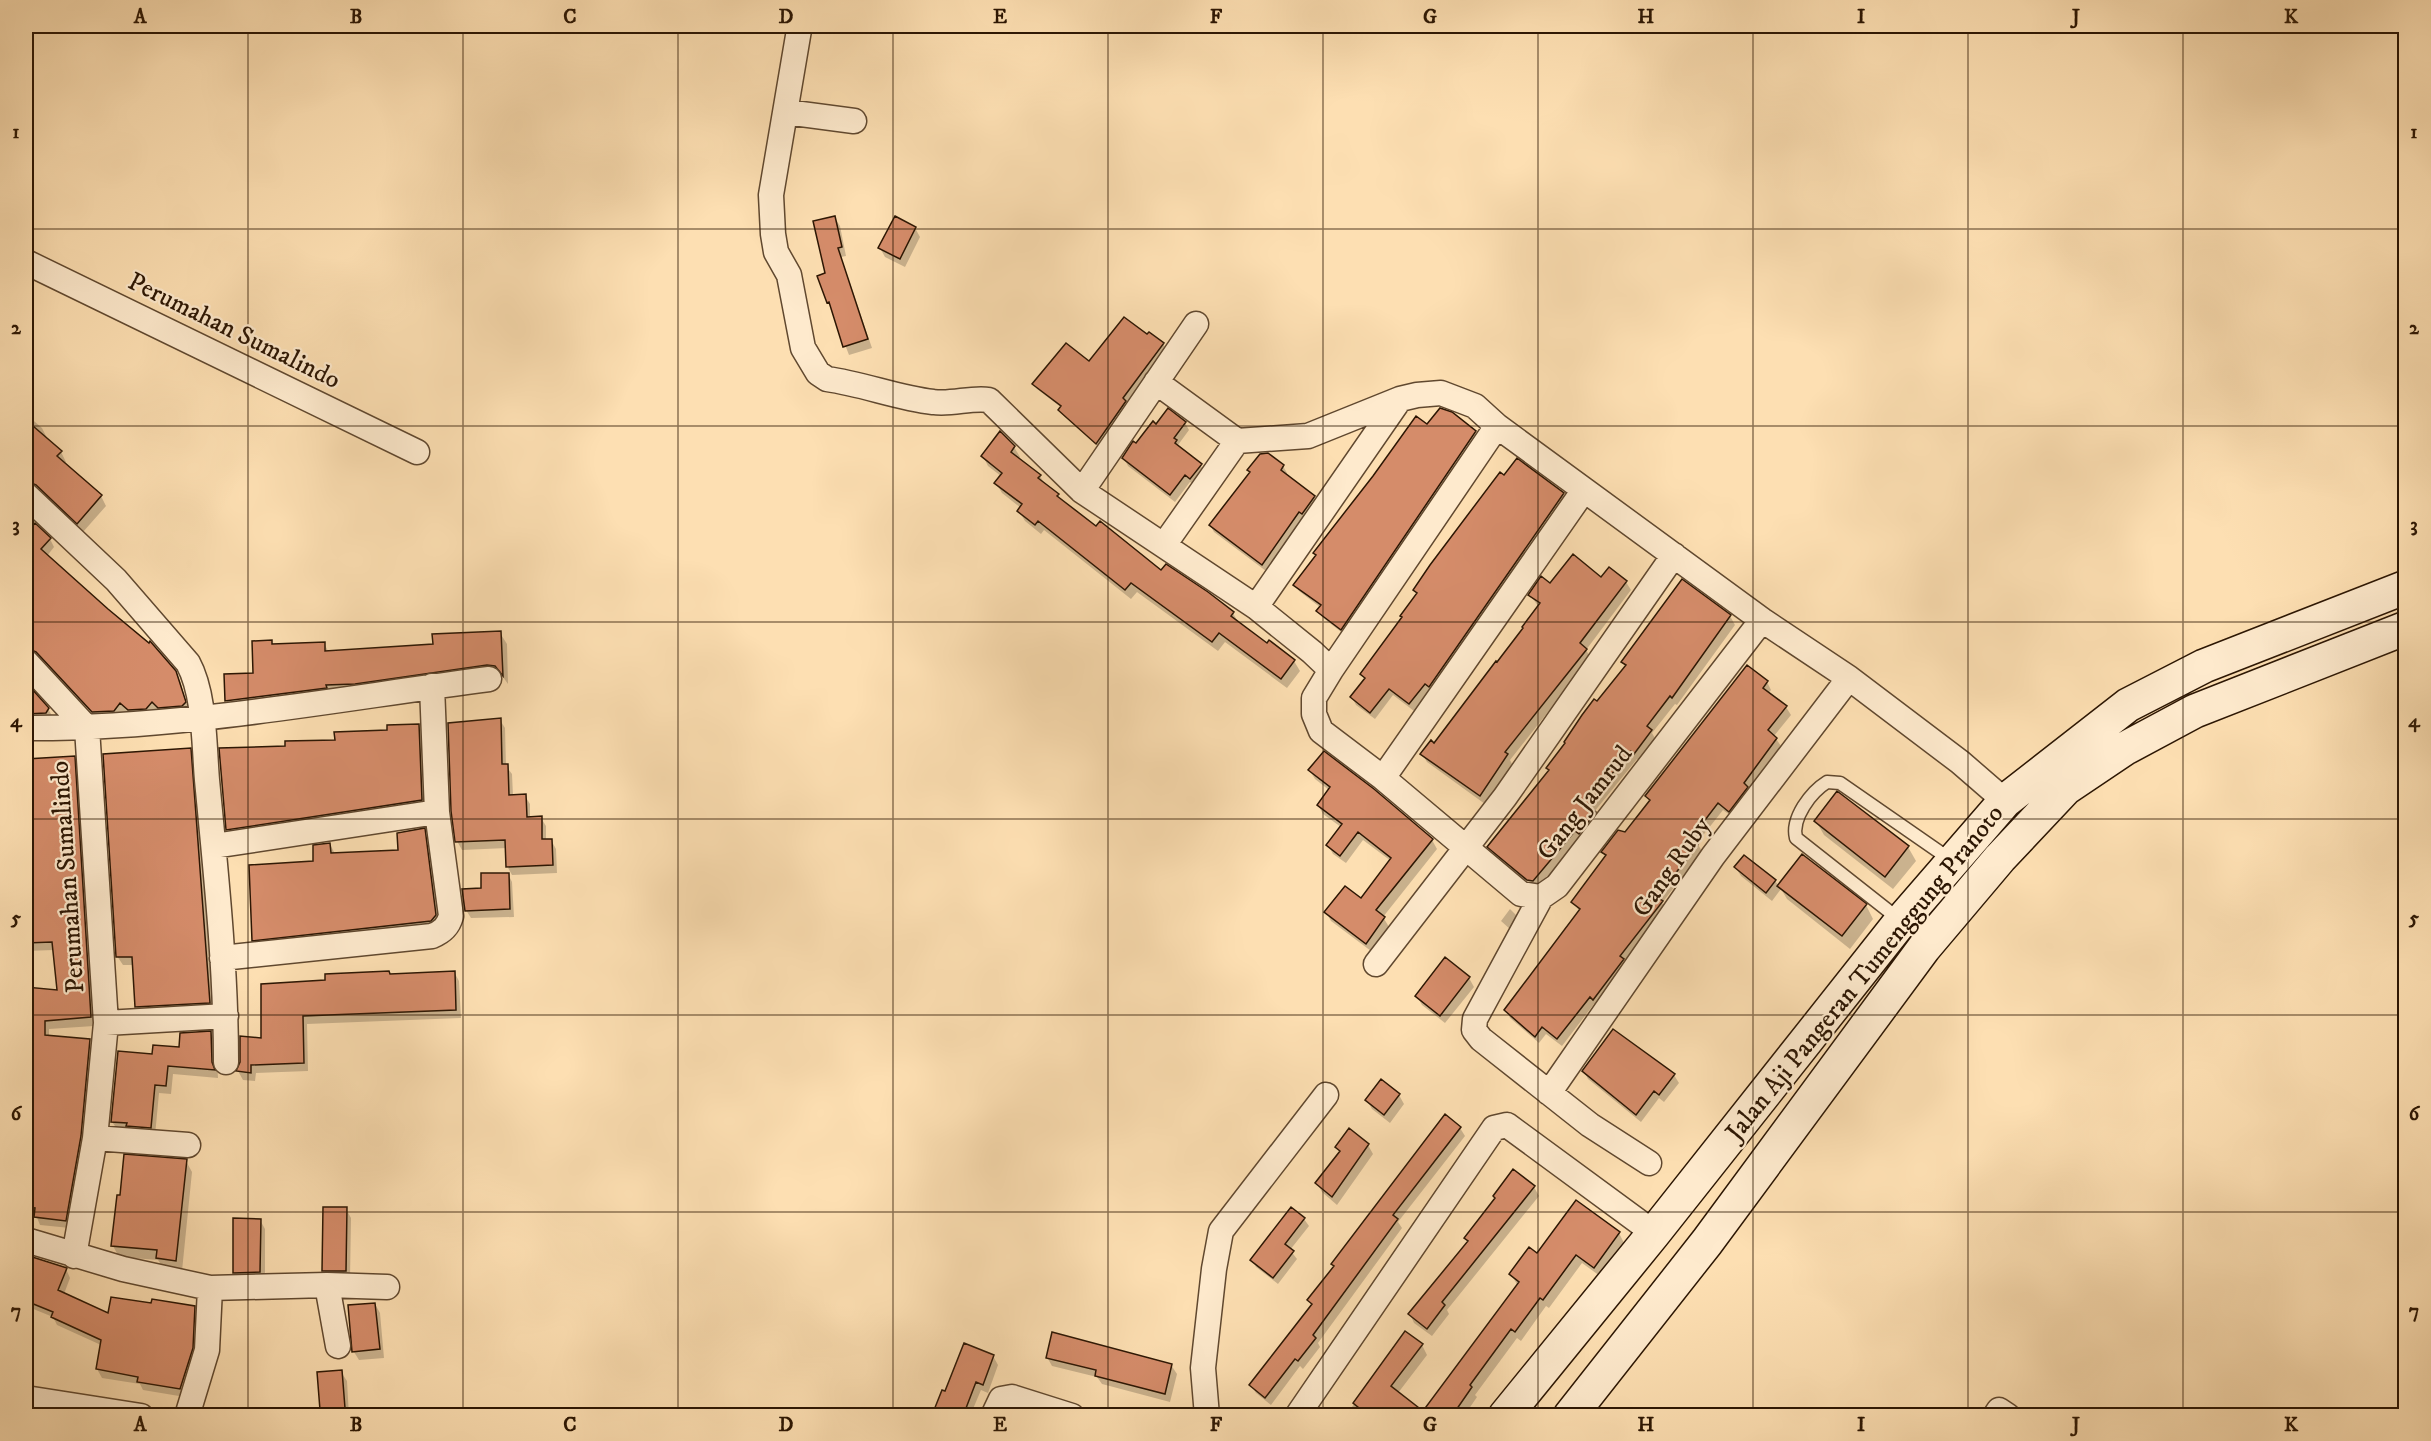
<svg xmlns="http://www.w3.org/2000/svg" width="2431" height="1441" font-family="'IM FELL DW Pica',serif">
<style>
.shadow{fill:#0003}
.building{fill:#d58c6a;stroke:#2c1603;stroke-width:1.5}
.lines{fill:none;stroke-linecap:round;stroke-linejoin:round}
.service-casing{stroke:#60482f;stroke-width:15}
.minor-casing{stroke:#60482f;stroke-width:27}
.secondary-casing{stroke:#2c1603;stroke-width:36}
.service{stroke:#feeacd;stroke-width:12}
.minor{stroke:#feeacd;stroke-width:24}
.secondary{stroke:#feeacd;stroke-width:33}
.grid{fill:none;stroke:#2c1603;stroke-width:1.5;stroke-opacity:0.55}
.labels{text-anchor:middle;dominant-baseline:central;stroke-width:4.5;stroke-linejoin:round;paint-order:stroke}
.street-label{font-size:26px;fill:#2c1603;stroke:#feeacd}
.neatline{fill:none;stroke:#2c1603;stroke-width:2}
.grid-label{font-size:20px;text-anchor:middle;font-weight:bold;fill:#2c1603}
</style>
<rect width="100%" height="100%" fill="#fddfb2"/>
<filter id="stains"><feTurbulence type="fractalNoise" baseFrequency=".00333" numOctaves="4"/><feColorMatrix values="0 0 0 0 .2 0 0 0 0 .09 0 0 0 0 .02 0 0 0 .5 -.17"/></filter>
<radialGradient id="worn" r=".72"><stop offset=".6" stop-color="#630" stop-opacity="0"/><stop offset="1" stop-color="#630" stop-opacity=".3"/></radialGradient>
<path class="shadow" d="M835,218L840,226L846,256L841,257L872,348L849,355L819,277L827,274Z
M915,228L920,237L905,267L885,257L880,248Z
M1147,336L1163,344L1166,349L1126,403L1128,406L1099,447L1063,415L1060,410L1062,408L1037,389L1034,384Z
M26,407L29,413L27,415L42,428L47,438L46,439L61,452L66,462L64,464L101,496L106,506L83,532L43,494L26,488Z
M1185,423L1189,430L1178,445L1200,465L1205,472L1195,485L1190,482L1175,502L1128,466L1124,458L1156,426Z
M1428,426L1475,432L1479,438L1345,635L1322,617L1318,611L1321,608L1299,591L1295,585Z
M1014,447L1020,457L1018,459L1040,476L1045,485L1058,495L1061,501L1096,528L1162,572L1208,594L1233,613L1239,624L1267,645L1294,661L1300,671L1287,688L1225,642L1218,651L1137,592L1131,599L1044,530L1041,534L1025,521L1019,511L1021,508L1002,493L996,483L1001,476L988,466L983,456Z
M1517,460L1563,494L1568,502L1434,694L1429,690L1414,711L1393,695L1375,719L1356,705L1352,697L1365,680L1362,675L1418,594L1415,590Z
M1283,466L1287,473L1285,475L1314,497L1317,504L1306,519L1303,517L1266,571L1214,532L1210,525Z
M35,525L50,539L54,547L47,556L175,672L180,681L189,711L165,716L157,710L151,717L134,718L126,711L118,719L98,720L43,661L31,656L26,651V535Z
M1602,579L1626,582L1631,590L1586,650L1591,658L1510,760L1512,764L1485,804L1427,762L1422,754L1434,745L1498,664L1539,607L1530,595L1551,585Z
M1682,581L1730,616L1735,625L1677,705L1675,704L1652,733L1656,740L1640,761L1637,759L1594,812L1600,822L1580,839L1538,890L1533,889L1494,856L1489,847L1550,771L1626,667L1623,662Z
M500,633L507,644L508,684L503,677L494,676L233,712L226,700L255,675L271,641L273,645L324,643L329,653L434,646Z
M1767,682L1771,690L1768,694L1786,707L1791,715L1774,736L1781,746L1748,790L1734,818L1723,810L1697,843L1702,851L1662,903L1666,909L1598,1007L1594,1004L1562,1046L1546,1034L1539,1043L1510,1018L1506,1010L1580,912L1573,902L1606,856L1603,852L1626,834L1650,803L1646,796Z
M26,685L48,709L53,717L26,721Z
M500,720L505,728L506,766L512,774L513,796H525L530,804V818H541L546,826V841L551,840L556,849L557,873L512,875L507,866V848L462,850L457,841Z
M418,725L423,733L426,808L232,838L228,829L287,747L336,741Z
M190,750L195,758L214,1011L142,1015L137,1007L134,965H123L117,956Z
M74,758L79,766L94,1026L49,1029V1037L89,1041L94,1049L85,1145L70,1228L40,1225L36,1215L26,1214V989L59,992L54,950L26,951V760Z
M1310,771L1432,840L1437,849L1383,917L1389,927L1371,951L1331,921L1326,912L1361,901L1391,861L1363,840L1346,863L1333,854L1328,845L1341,827L1323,814L1318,805L1329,790L1315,779Z
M1816,821L1908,847L1916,861L1893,889L1824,835Z
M424,830L429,839L441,925L259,949L254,940L330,844L335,854L399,852Z
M1736,868L1775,881L1779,886L1866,905L1873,919L1850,949L1787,899L1781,889L1772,901L1741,876Z
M508,874L512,882L514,917L471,918L466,910L483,889Z
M1510,909L1518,917L1511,930L1501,921Z
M454,972L459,981L461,1018L307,1024L308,1071L256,1073L255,1081L243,1080L238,1071L263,1040L262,986L390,975Z
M1469,978L1474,987L1445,1023L1422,1005L1417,996Z
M1613,1031L1674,1075L1679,1083L1664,1102L1659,1098L1641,1122L1588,1079L1584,1071Z
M211,1033L216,1041L218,1078L173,1074L171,1094L159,1093L155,1136L118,1130L112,1122L153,1056L181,1048Z
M1399,1095L1404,1104L1390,1123L1372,1109L1367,1100Z
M1460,1128L1465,1136L1398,1222L1402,1228L1318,1343L1320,1347L1303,1369L1300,1366L1271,1405L1256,1393L1251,1385L1312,1307L1309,1301L1335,1267L1333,1264Z
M1368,1145L1373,1154L1337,1205L1322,1192L1317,1183L1340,1153L1336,1147Z
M186,1161L192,1172L182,1271L164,1269L158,1260L119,1257L113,1246Z
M1534,1187L1539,1196L1447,1310L1449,1314L1432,1336L1414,1323L1410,1314L1469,1242L1466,1238Z
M346,1209L351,1218L350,1280L329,1279L324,1270Z
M1304,1219L1309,1226L1290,1250L1297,1259L1278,1284L1256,1267L1252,1260Z
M260,1220L265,1229V1281L239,1282L234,1273Z
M1619,1233L1624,1243L1600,1276L1582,1263L1549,1308L1546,1306L1521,1341L1517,1338L1475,1395L1477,1397L1464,1416H1345L1391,1356L1422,1345L1427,1355L1398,1393L1423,1413L1518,1286L1511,1274L1537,1255Z
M26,1256L66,1269L70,1278L64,1294L109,1315L152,1305L194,1308L199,1316L197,1357L185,1397L143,1390L140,1384L102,1378L97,1369L101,1345L57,1325L53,1317L26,1306Z
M375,1304L380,1313L384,1358L359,1360L354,1352Z
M965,1345L993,1356L998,1365L988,1393L981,1390L970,1416H935Z
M1047,1357L1171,1365L1177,1374L1170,1402L1102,1384L1097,1377L1052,1366Z
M341,1372L347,1381L349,1416H325L321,1410Z"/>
<path class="building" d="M835,216L842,247L838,248L868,339L843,347L829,302L827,303L817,276L825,273L813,221Z
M895,216L916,227L900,259L878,248Z
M1124,317L1147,334L1149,332L1164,343L1123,398L1126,401L1096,444L1058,410L1061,406L1032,384L1066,343L1089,361Z
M1168,408L1186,422L1174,438L1177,440L1175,443L1202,464L1190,479L1185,475L1170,495L1122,458L1133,441L1136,443L1153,421L1156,424Z
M1440,408L1452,412L1476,431L1341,630L1316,611L1321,605L1293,585L1316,555L1313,553L1373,476L1416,416L1427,424Z
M26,420L62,451L57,456L102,495L77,524L36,485L26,481Z
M1000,431L1015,446L1011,452L1041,475L1038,478L1059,494L1057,496L1096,526L1100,521L1161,570L1166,564L1208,592L1234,612L1231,616L1267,643L1269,640L1295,660L1281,679L1219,633L1212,642L1131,583L1125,590L1038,521L1035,525L1017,511L1022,504L994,483L1002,473L981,456Z
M1268,453L1284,465L1281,470L1315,496L1302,514L1299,512L1262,565L1209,525L1250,472L1247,470L1260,454Z
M1517,458L1564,493L1429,687L1425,684L1409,704L1389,689L1370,713L1350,697L1365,678L1360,674L1402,617L1400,616L1417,593L1413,590L1430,565L1500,472L1504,475Z
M35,523L51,538L41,549L108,609L149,643L150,641L176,671L186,702L182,706L158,708L152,702L146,709L128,710L120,703L114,711L92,712L36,652L26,648V534Z
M1573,554L1601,577L1609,567L1627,581L1580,643L1587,649L1505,752L1508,754L1480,796L1420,754L1431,740L1434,743L1496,661L1497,662L1523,628L1522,627L1540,603L1528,595L1541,576L1550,583Z
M1682,579L1731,615L1672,698L1670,696L1647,726L1652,730L1634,754L1631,751L1610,776L1588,805L1596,812L1579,834L1575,831L1533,881L1527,880L1487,847L1549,770L1546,768L1565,743L1564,742L1582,715L1594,699L1597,701L1626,665L1621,662Z
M501,631L503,676L495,666L487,665L355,684L326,685L327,688L225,701L224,674L253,673L252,641L272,640V644L325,642V651L433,644L432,634Z
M1747,665L1768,681L1763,688L1787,706L1768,730L1777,738L1744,783L1748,787L1729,812L1718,803L1692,837L1699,843L1657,897L1663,901L1620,956L1624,959L1593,1000L1590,997L1557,1039L1542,1027L1535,1037L1504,1010L1580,909L1571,902L1606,855L1601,852L1618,830L1625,832L1650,800L1645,796Z
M32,689L49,708L46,713L26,714V701Z
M501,718L502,764H508L509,795L526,794L527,817L542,816V839H552L553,865L506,867L505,840L455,842L451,811L448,723Z
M419,724L422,800L226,830L219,748L285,746V741L335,740L334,732L387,730V725Z
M191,748L210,1003L135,1007L132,957H116L103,754Z
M1324,751L1374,789L1433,839L1376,910L1385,917L1366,944L1324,912L1345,886L1361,898L1391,858L1358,832L1340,856L1326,845L1342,824L1317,805L1330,787L1308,770Z
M75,756L91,1017L45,1021V1035L90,1039L81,1136L66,1221L34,1217L35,1208L26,1207V987L57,990L52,942L26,943V759Z
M1837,791L1909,846L1885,877L1814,821Z
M425,828L436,915L431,921L252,941L249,865L313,861V845L330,843L331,853L398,850L397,833Z
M1802,854L1867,904L1842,936L1777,886Z
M1744,855L1776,880L1766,893L1734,867Z
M481,873H509L510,909L465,911L462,889L481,888Z
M1445,957L1470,977L1440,1016L1415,996Z
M389,971L390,974L455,971L456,1010L303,1016L304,1063L251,1065V1073L236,1071L240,1062V1036L261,1038V984L325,980V974Z
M1613,1029L1675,1074L1659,1095L1654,1091L1636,1115L1582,1071Z
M211,1031L212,1062L215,1070L168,1066L166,1086L155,1085L151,1128L126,1126L127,1123L111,1122L118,1051L152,1054L153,1045L179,1047L180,1033Z
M1381,1079L1400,1094L1384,1115L1365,1100Z
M1445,1114L1461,1127L1393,1215L1398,1219L1313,1335L1316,1338L1298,1361L1295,1359L1265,1398L1249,1385L1312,1304L1307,1300L1334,1266L1331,1264Z
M1349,1128L1369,1144L1332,1197L1315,1183L1340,1151L1335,1147Z
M124,1154L187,1159L176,1261L156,1258L157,1250L111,1246L117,1195H120Z
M1513,1169L1535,1186L1442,1302L1445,1305L1427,1329L1408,1314L1468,1241L1464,1238L1495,1198L1493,1196Z
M1576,1200L1620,1232L1594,1268L1576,1255L1543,1300L1540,1298L1515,1332L1511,1329L1470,1385L1472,1387L1452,1416H1369L1353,1403L1405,1331L1423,1344L1391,1386L1423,1411L1519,1282L1509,1274L1529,1247L1537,1253Z
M323,1207H347L346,1271H322Z
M1291,1207L1305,1218L1285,1244L1294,1251L1273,1278L1250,1260Z
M233,1218L261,1219L260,1272L233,1273Z
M26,1255L67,1268L58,1290L108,1313L111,1297L151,1303L152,1299L195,1306L193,1348L180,1389L137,1382L138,1377L96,1369L101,1340L51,1317L53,1312L26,1301Z
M375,1303L380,1349L352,1352L348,1305Z
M1052,1332L1172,1364L1165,1394L1095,1376L1096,1370L1046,1358Z
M964,1343L994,1355L983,1385L976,1382L963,1416H947L934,1410L942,1390L945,1391Z
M342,1370L345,1408L320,1410L317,1372Z"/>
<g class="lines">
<defs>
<path id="service" d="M1900,920L1796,838C1791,818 1811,792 1827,782L1840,783L1951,860"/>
<path id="minor" d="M799,30L771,195L773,234L776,252L789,275L803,348L818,373L827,379C863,384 898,398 933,402C952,405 971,397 989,400L1082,491L1256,607L1312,652L1331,670L1314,698V714L1321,731L1383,778L1521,894L1541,897
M786,112L854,121
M26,262L417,452
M1156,382L1237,441
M1082,491L1196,324
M26,495L116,580L188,663C205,694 204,745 207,780C216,874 226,968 226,1062
M1164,545L1237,441L1308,436L1400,399L1417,395L1441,393L1475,406L1497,426L1762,620L1849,678L1960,762L2005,801
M1256,607L1400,399
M26,662L87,728L106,1023L95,1138L74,1256
M1331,670L1497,426
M26,728C181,729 335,699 489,679
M1383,778L1584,490
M214,846L437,812
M222,958L432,936C442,932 448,927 451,916L437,812L432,686
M1376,964L1505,797L1674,555
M106,1023L226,1016
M1549,1093L1713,856L1849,678
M95,1138L188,1145
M1649,1163L1590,1125L1481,1039L1474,1030L1475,1019L1541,897L1557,886L1762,620
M26,1240L123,1269L210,1288
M327,1285L338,1346
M26,1398L141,1416
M187,1416L207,1350L210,1288L327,1285L387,1287
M993,1416L1001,1399L1012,1397L1072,1416
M1207,1416L1203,1368L1214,1269L1221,1231L1326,1095
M1297,1416L1494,1128L1507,1125L1654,1233
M1995,1416L1999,1410L2008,1416"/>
<path id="secondary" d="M1505,1416L1654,1233L1901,921L2005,801L2128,705L2204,666L2406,587
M1570,1416L1707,1242L1924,948L2000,858L2066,788L2124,749L2195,711L2406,628"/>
</defs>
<use href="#service" class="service-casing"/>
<use href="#minor" class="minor-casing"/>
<use href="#secondary" class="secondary-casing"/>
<use href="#service" class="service"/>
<use href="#minor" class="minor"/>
<use href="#secondary" class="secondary"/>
</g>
<path class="grid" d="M248,26V1416M463,26V1416M678,26V1416M893,26V1416M1108,26V1416M1323,26V1416M1538,26V1416M1753,26V1416M1968,26V1416M2183,26V1416M26,229H2406M26,426H2406M26,622H2406M26,819H2406M26,1015H2406M26,1212H2406"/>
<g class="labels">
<g class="street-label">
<text transform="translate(234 331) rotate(26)">Perumahan Sumalindo</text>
<text transform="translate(1585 803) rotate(-52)">Gang Jamrud</text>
<text transform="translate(1672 867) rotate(-55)">Gang Ruby</text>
<text transform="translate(68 877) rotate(-94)">Perumahan Sumalindo</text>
<text transform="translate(1865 973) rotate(-51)">Jalan Aji Pangeran Tumenggung Pranoto</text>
</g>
</g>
<rect width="2431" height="1441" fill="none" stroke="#fddfb2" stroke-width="66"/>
<rect x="33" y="33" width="2365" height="1375" class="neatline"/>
<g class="grid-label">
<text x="140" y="23">A</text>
<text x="356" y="23">B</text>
<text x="570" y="23">C</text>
<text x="786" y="23">D</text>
<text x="1000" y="23">E</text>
<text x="1216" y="23">F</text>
<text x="1430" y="23">G</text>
<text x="1646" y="23">H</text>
<text x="1861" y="23">I</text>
<text x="2076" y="23">J</text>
<text x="2291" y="23">K</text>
<text x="16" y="138">1</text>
<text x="2414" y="138">1</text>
<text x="16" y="334">2</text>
<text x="2414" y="334">2</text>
<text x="16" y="531">3</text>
<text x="2414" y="531">3</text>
<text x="16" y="727">4</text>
<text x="2414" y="727">4</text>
<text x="16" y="924">5</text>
<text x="2414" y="924">5</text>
<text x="16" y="1120">6</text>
<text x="2414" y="1120">6</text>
<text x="16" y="1317">7</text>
<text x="2414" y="1317">7</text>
<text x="140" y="1431">A</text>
<text x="356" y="1431">B</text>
<text x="570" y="1431">C</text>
<text x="786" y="1431">D</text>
<text x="1000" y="1431">E</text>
<text x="1216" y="1431">F</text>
<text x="1430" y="1431">G</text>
<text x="1646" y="1431">H</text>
<text x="1861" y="1431">I</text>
<text x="2076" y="1431">J</text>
<text x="2291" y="1431">K</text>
</g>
<rect width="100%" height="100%" filter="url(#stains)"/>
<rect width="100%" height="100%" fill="url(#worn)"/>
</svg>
